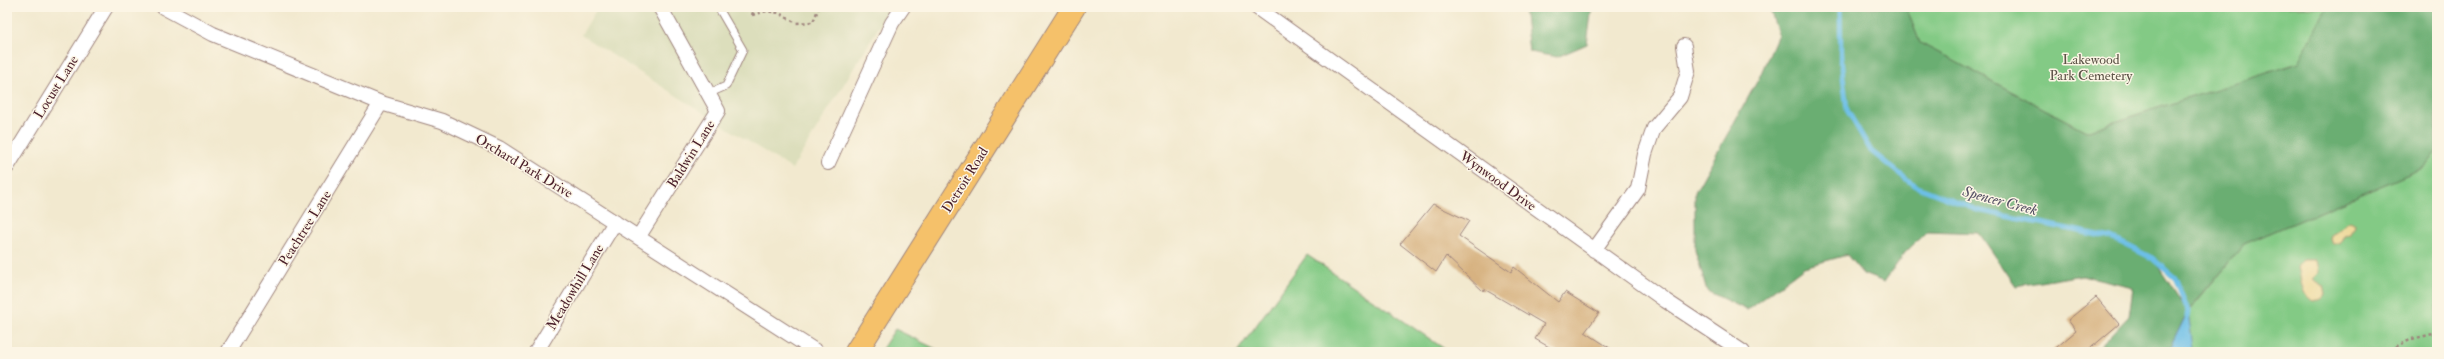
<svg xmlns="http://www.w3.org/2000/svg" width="2444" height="359" font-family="'IM FELL Double Pica',serif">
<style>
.built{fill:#dcdebc}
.green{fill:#83ca85;stroke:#667458}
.forest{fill:#6aae72;stroke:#5a664e;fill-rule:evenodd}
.sand{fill:#eeda9e;stroke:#9c7c64}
.water{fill:#6cbfe8;stroke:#5b6f8a}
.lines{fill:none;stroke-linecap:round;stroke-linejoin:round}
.stream{stroke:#6cbfe8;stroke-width:5}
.building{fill:#d7b281}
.service-casing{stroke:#9e847d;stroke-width:9}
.minor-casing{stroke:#9e847d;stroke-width:16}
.primary-casing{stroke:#9e847d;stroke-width:24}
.path{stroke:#9e847d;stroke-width:2.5;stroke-dasharray:3 3;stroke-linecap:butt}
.service{stroke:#fff;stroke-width:7}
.minor{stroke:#fff;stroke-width:14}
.primary{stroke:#f5c16b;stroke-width:22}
.labels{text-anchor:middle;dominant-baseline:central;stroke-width:3;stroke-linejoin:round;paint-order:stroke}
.park-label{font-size:14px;fill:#5b5246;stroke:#fcf5e5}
.street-label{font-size:14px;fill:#4a1f2b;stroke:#fcf5e5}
.water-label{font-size:15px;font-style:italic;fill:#544f64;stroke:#fcf5e5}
</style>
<rect width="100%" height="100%" fill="#fcf5e5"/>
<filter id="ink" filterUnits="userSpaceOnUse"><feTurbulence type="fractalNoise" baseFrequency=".025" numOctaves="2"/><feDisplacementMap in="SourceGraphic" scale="8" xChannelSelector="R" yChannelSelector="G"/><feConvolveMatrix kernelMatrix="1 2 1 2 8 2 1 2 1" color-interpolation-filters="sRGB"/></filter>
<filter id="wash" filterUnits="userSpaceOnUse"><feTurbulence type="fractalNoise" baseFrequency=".012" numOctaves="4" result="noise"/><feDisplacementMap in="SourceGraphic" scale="16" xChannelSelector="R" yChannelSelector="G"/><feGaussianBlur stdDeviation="0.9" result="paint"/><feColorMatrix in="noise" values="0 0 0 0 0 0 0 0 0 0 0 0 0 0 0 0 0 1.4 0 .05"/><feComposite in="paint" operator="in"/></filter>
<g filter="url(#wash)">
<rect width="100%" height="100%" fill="#f2e9cf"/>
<path class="built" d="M598,7H891L792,169L581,35Z"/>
<path class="green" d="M1906,7H2327L2299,63L2086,131L1920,43Z
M2437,151V352H2155L2244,244L2423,168Z
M1307,255L1449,352H1237Z
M895,329L942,352H880Z"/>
<path class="forest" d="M1524,7H1592L1587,44L1557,57L1529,52Z
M1769,7H1906L1920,43L2086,131L2298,63L2327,7H2437V151L2423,168L2244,244L2188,311L2168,352H2095L2129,316L2133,287L2082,275L2016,286L1979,233L1927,231L1904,254L1884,282L1863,274L1847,255L1804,267L1747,310L1707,291L1695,250V192L1759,78L1778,34ZM2154,260L2175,278L2186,309Z"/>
<path class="sand" d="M2350,221L2354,223L2355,226L2349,235L2344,236L2340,244H2333L2330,240L2331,235C2339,232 2342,225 2350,221Z
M2303,260H2315L2318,265L2319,272L2313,279L2324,286L2326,294L2323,298L2315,302C2301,299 2301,277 2298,266Z"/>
<path class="water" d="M2188,311L2193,348L2191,352H2168Z"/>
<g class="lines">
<path class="stream" d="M1840,7L1841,59L1847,110L1871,151L1915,186L1977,210L2112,238L2152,258L2175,278L2188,311L2187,316"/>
</g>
<g id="blocks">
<path class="building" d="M1433,204L1469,221L1459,236L1511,272L1514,267L1558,302L1565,292L1599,313L1585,332L1616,352H1558L1535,339L1544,324L1484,289L1483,291L1446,256L1436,272L1400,244Z
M2096,297L2119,324L2086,352H2051L2076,331L2068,320Z"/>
</g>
</g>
<g filter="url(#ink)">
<use href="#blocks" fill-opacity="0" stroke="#9e847d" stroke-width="1"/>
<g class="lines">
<defs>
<path id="service" d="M708,94L726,86L743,50L718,7"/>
<path id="minor" d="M163,7L213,34L381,103L442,121L499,148L817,352
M1256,7L1666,301L1743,352
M828,163L892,23L903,7
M7,167L106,7
M639,236L718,111L660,7
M1594,250L1638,189L1645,154L1654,128L1680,97L1688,71L1684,46
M228,352L381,103
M536,352L615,222"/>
<path id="primary" d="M856,352L1074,7"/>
</defs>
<use href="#service" class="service-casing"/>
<use href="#minor" class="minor-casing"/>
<use href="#primary" class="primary-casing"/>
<path class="path" d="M752,15L767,11L779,13L796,23L813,22L819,7
M752,15L755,7
M2385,352L2412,339L2437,333"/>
<use href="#service" class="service"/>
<use href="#minor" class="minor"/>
<use href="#primary" class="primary"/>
</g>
</g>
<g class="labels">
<g class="park-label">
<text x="2091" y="59">Lakewood<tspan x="2091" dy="16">Park Cemetery</tspan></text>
</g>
<g class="street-label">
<text transform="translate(56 87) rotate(-58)">Locust Lane</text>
<text transform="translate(691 154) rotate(-58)">Baldwin Lane</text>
<text transform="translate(524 166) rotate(31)">Orchard Park Drive</text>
<text transform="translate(965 180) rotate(-58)">Detroit Road</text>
<text transform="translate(1498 181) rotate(36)">Wynwood Drive</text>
<text transform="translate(305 228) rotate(-58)">Peachtree Lane</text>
<text transform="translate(575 287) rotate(-59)">Meadowhill Lane</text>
</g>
<g class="water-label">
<text transform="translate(2000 201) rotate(15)">Spencer Creek</text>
</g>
</g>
<rect width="2444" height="359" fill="none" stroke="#fcf5e5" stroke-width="24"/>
</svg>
